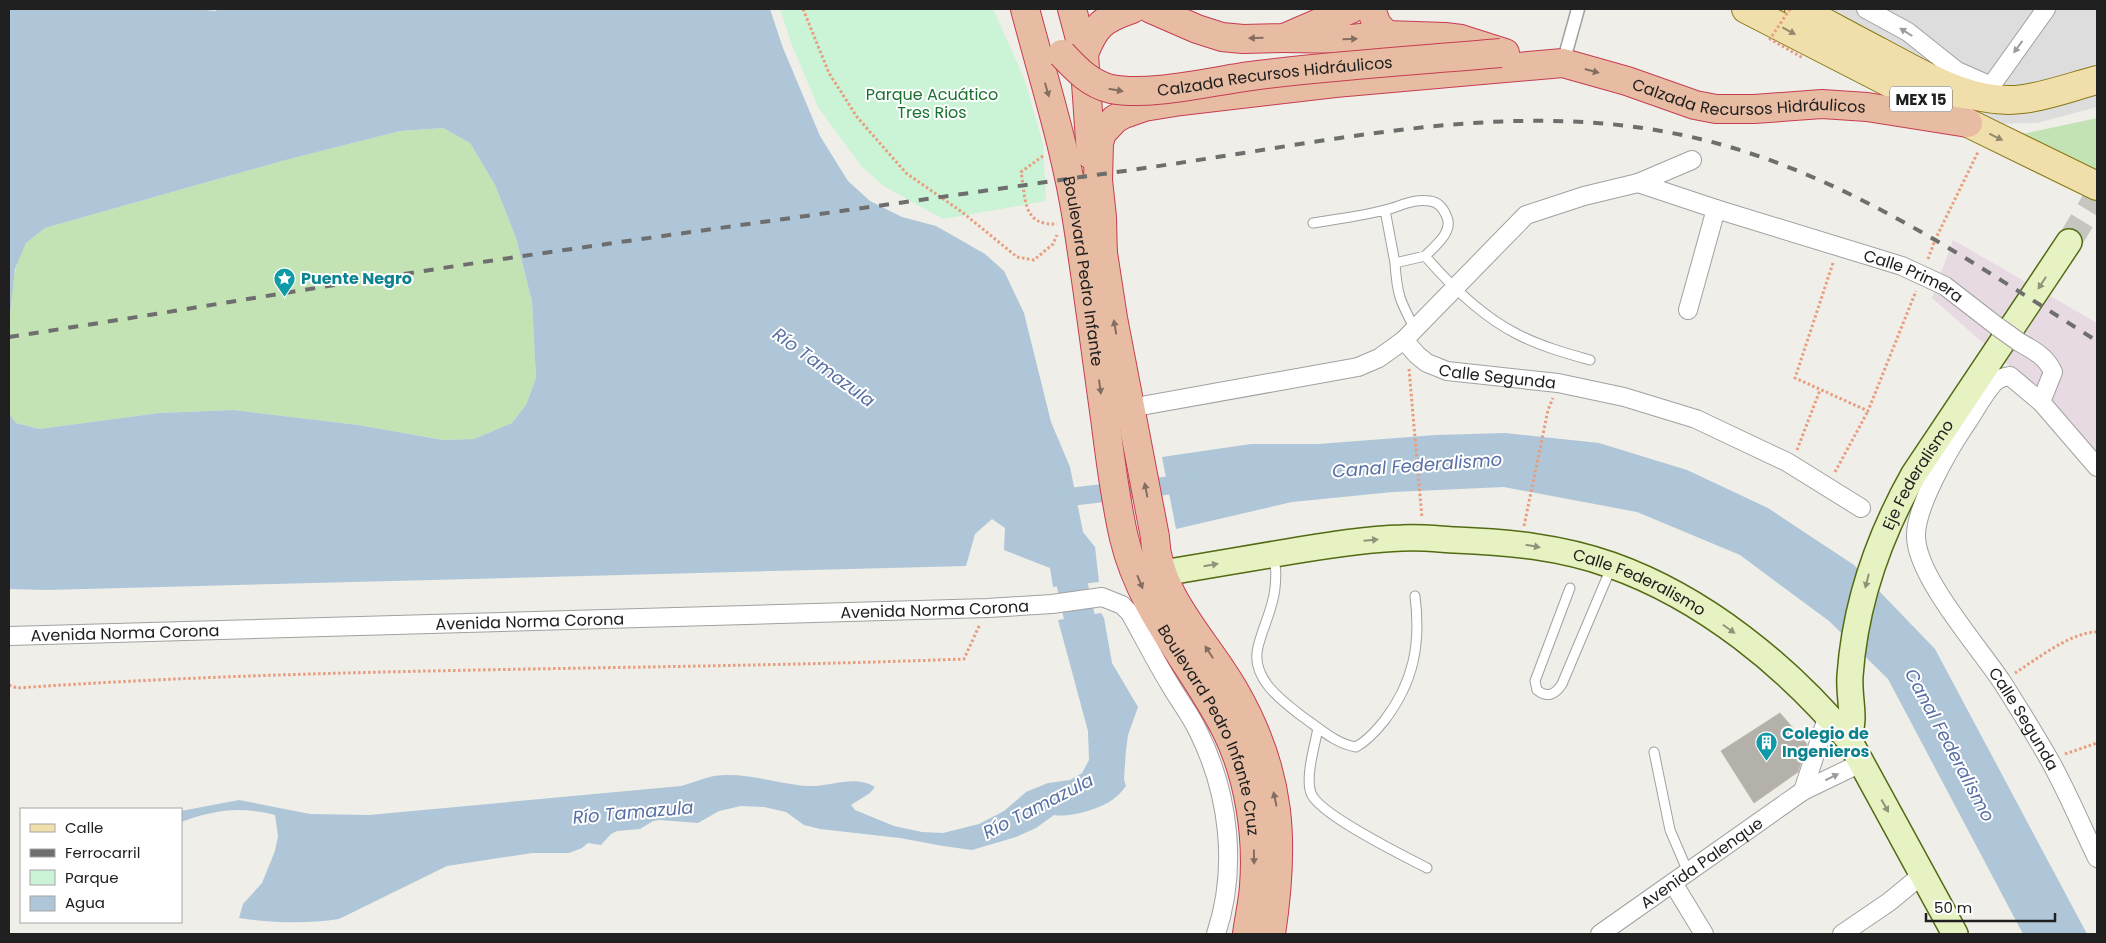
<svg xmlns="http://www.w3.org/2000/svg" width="2106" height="943" font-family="Poppins,sans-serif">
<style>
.residential{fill:#dedddd}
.industrial{fill:#e8dae3}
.grass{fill:#c3e3b4}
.park{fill:#cbf3d5}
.water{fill:#aec6d7}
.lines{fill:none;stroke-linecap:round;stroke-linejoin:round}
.canal{stroke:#aec6d7;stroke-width:18}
.river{stroke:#aec6d7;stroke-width:31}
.building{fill:#b4b1ab;stroke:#bfb8ac}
.secondary-tunnel{stroke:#c6c5c0;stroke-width:25;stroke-dasharray:25 12;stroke-linecap:butt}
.service-casing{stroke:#a1a1a1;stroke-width:11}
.pedestrian-casing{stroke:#a1a1a1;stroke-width:15}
.minor-casing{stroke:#a1a1a1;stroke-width:20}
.secondary-casing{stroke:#526b13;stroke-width:28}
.primary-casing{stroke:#897813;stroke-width:30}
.trunk-casing{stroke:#c63c52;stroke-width:30}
.path{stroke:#e99d7f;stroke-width:3;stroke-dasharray:2.5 2.5;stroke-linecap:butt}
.service{stroke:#fff;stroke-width:9}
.pedestrian{stroke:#fff;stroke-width:12}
.minor{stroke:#fff;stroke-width:18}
.secondary{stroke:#e7f2c3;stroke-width:25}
.primary{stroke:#f1dfab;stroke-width:28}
.trunk{stroke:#e7bca2;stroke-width:28}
.rail{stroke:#6e6e6e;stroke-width:4;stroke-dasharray:10 10;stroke-linecap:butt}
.minor-bridge-casing{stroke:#a1a1a1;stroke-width:20;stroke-linecap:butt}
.trunk-bridge-casing{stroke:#c63c52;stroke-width:30;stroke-linecap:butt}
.path-bridge{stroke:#e99d7f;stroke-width:3;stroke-dasharray:2.5 2.5;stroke-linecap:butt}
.minor-bridge{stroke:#fff;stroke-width:18}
.trunk-bridge{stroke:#e7bca2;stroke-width:28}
.oneway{fill:#93896c}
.oneway2{fill:#9b9b9b}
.oneway3{fill:#846e61}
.oneway4{fill:#8d947a}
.labels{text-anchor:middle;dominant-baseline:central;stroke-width:4;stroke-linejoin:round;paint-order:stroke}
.shield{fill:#fff;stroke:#636363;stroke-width:1}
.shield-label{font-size:15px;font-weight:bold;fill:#202020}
.street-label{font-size:16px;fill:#202020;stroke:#fff}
.park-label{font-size:16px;fill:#1a7231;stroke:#fff}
.culture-label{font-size:16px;font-weight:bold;fill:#0d838f;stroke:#fff;text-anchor:start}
.water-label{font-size:18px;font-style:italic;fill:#5870a4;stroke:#fff}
</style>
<rect width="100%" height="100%" fill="#efeee8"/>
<path class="residential" d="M1762,9H2097V107L2037,123L1987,124Z"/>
<path class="industrial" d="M1953,240L2097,323V455L2066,416L1932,298Z"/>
<path class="grass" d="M2097,118V178L2008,137Z
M443,128L470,143L495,185L516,238L532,302L536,378L526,405L512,423L474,439L443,440L358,425L234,410L159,413L39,429L16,423L9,414C9,378 4,268 27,242C32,237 39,233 45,228L282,161L400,131Z"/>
<path class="park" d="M780,9H993L1024,78L1043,144L1046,201L943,219L885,187L862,167L818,107L792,45Z"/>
<path class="water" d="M9,9H195L215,11L220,9H770L783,48L820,136L848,181L870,201L902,217L936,226L985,254L1004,271L1024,313L1051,422L1070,467L1083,532L1095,547L1099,582L1053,587L1050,568L1004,550L1005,528L992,519L975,534L966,566L46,590L9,589V414L16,423L39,429L159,413L234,410L358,425L443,440L474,439L512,423L526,405L536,378L532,302L516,238L495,185L470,143L443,128L400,131L282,161L45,228L26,243L15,269L9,323Z
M1505,433L1599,443L1687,470L1768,508L1854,565L1935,649L2087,934H2023L1888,679L1829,621L1740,555L1637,512L1504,487L1393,492L1292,502L1176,529L1162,457L1251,444H1318L1436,435Z
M1101,613L1104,618L1112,663L1138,707L1128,735L1126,750L1124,779L1126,786C1122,791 1118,796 1112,800C1100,809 1069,818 1054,815L1036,828L1016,837L972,850L943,846L900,838L820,829L804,825L786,812L764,807L741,806L719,811L698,823L660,820L653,821L640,829L617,831L611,834L601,845L588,843L582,848L569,853H532L447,866L339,919C306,924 273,923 239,918L243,904L262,883L275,851L278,836L275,815C240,806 215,810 181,822V811L239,800L310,814L369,815L681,786C692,783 703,778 714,776C748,771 781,786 814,786C834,785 856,775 875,787L870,793L851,805L855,810L894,826L922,832L943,833L979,824L1004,811L1026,792L1048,783L1070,780L1082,773L1089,760L1088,731L1058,620Z"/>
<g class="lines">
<path class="canal" d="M1052,499L1190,483"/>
<path class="river" d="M1060,544L1066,556L1085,643L1091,657"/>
</g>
<path class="building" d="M1780,713L1807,744L1798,772L1754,803L1721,751Z"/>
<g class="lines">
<path class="secondary-tunnel" d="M2069,242L2097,196"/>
<defs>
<path id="service" d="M1385,210L1395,263
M1313,223C1337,219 1362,216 1385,210C1399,207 1414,198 1430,201C1438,202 1443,208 1446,215C1455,231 1435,246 1425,256
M1415,329C1400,301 1397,295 1395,263L1425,256C1451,286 1481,316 1517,334C1540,346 1565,353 1590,360
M1272,557C1277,566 1276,577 1275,588C1273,609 1263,626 1258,647C1250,678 1282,701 1303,717C1319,728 1336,744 1356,747C1367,741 1376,731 1384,721C1414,682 1421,644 1415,596
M1570,588L1535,681L1537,690C1547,698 1555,695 1562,684L1611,568
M1318,728C1315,745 1305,777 1311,793C1318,814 1404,856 1427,868
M1654,752L1670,830L1688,872"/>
<path id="pedestrian" d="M1563,63L1578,9"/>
<g id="minor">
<path d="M1866,9L1908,32L1957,71L1991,86L2046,9"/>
<path id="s1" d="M1638,183L1716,209L1902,266L1945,286L1998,327"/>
<path d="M1688,310L1716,209"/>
<path id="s2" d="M1404,340L1417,355L1427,363L1447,371L1558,383L1624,397L1696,419L1787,462L1861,508"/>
<path d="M2019,342C2033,350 2046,356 2053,372L2041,402L2097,467"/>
<path id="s3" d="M2041,402L2010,376C2004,377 2001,377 1996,381C1987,388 1972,416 1964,427C1948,451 1915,508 1916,537C1917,577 1978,646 2002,682C2018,707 2034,733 2049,759C2067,791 2081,825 2097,858"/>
<path d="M1130,408L1358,367L1379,358L1404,340L1526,215L1584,196L1638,183L1692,160"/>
<path id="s4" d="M9,636L988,608L1052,604L1102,597L1122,605L1130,613C1143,636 1155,660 1169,683C1178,699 1190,714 1198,731C1229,793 1238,868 1216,934"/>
<path d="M1803,791L1828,715"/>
<path d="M1673,883L1704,934"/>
<path id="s5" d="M1600,934L1803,791L1861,763"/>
<path d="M1842,934L1889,902L1923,874"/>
</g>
<g id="secondary">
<path id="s6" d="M1163,573C1206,566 1250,558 1293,551C1329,545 1366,539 1402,538C1420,537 1438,539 1455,540C1508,542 1561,547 1611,565C1704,598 1787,666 1849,740L1955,934"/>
<path id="s7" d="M1849,740C1850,733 1852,725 1852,718C1852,704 1849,690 1850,676C1855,604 1879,536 1914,474L2069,242"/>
</g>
<path id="primary" d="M1746,9L1968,123L2097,186
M1799,9C1826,23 1853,38 1880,52C1923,75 1972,106 2023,99C2047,96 2074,86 2097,80"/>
<g id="trunk">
<path id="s8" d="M1025,9C1044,81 1067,152 1078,226C1088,290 1096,354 1105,418C1110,458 1115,499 1124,538C1141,611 1193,665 1226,730C1249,776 1258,835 1254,886C1253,902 1249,918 1247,934"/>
<path d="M1072,9L1084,54L1091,155"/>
<path d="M1151,9L1197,29L1222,37L1243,39L1284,38L1351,9"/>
<path d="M1371,9L1377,25L1387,35"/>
<path d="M1284,38L1352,39L1387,35L1445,37L1461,39L1505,53"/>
<path d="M1084,54C1095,25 1103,19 1132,9"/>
<path d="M1101,240L1113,318L1155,537C1157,596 1206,641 1234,690C1282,773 1285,842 1271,934"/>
<path id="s9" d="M1103,259L1102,217L1098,180L1099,143L1102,133L1115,119L1124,114L1144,107L1181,101L1335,83L1563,63L1627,81L1695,105L1716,109H1754L1822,104L1867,107L1968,123"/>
</g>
</defs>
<use href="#service" class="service-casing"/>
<use href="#pedestrian" class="pedestrian-casing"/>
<use href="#minor" class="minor-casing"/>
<use href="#secondary" class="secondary-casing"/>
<use href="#primary" class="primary-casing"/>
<use href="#trunk" class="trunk-casing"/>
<path class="path" d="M803,9L829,73L857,117L906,173L962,212L1017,257L1034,260L1053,244L1057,235
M1043,156L1021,172C1026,199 1022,226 1057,224
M1928,259L1935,240L1978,152
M1833,263L1795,378L1868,411L1916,291
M1409,369L1422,518
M1797,450L1820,390
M1835,472L1868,411
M1524,526L1548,410L1553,398
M2015,673C2037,659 2071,632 2097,632
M9,685L17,688C332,666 649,671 964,659L980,624
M2065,754L2097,743"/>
<use href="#service" class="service"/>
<use href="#pedestrian" class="pedestrian"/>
<use href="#minor" class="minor"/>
<use href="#secondary" class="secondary"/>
<use href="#primary" class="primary"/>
<use href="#trunk" class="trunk"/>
<path class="rail" d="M9,337C180,311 351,281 523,256C709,229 895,204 1081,177C1156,167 1231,155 1306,143C1424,125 1543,110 1661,131C1825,159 1960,255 2097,341"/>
<defs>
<path id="minor-bridge" d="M1998,327L2019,342"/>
<g id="trunk-bridge">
<path id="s10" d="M1062,54C1076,69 1090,84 1111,89C1151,97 1216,80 1258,75C1338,65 1420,60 1501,53"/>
</g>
</defs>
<use href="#minor-bridge" class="minor-bridge-casing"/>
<use href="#trunk-bridge" class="trunk-bridge-casing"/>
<path class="path-bridge" d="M1790,9L1770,39L1803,58"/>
<use href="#minor-bridge" class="minor-bridge"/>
<use href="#trunk-bridge" class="trunk-bridge"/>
</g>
<defs><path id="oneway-solid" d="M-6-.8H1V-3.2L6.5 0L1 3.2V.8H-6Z" transform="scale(1.25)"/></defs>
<g class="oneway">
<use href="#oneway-solid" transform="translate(1789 31) rotate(28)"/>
<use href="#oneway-solid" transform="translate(1996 137) rotate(26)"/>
</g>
<g class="oneway2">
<use href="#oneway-solid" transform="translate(1906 32) rotate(-148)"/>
<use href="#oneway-solid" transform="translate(2018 47) rotate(126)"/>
<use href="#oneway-solid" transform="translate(1832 777) rotate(-26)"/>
</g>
<g class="oneway3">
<use href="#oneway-solid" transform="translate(1256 38) rotate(179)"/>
<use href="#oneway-solid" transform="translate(1350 39) rotate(-2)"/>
<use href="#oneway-solid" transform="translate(1592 71) rotate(15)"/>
<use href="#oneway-solid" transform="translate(1047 90) rotate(74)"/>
<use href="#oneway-solid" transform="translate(1116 90) rotate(10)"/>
<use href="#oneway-solid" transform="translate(1115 327) rotate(-100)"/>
<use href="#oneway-solid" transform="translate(1100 387) rotate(82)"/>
<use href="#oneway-solid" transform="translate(1146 490) rotate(-101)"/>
<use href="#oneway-solid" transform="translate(1140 582) rotate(68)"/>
<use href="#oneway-solid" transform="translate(1209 652) rotate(-123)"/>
<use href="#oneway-solid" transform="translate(1275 799) rotate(-102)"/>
<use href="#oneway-solid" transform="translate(1254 857) rotate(89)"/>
</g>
<g class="oneway4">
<use href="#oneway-solid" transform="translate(2042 283) rotate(123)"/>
<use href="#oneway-solid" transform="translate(1371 540) rotate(-5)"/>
<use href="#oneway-solid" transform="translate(1533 546) rotate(10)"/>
<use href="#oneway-solid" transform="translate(1211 565) rotate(-10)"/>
<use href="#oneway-solid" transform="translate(1867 581) rotate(104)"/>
<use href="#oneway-solid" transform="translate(1729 629) rotate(35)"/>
<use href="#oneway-solid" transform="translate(1885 806) rotate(61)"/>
</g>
<defs>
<symbol id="sight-pin" viewBox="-11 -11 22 30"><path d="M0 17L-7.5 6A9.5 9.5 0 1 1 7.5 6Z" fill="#0f9aa8" stroke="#fff"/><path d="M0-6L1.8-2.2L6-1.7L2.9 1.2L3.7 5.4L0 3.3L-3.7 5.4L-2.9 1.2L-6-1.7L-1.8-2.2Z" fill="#fff"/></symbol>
<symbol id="building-pin" viewBox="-11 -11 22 30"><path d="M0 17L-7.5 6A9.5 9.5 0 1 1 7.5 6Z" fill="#0f9aa8" stroke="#fff"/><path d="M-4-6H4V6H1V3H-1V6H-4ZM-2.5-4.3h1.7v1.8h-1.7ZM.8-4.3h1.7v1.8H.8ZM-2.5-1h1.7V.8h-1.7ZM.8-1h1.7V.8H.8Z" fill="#fff"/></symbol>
</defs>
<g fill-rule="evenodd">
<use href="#sight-pin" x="272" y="266" width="25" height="34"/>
<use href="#building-pin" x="1754" y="730" width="25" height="34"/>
</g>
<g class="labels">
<rect class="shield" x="1890" y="86.5" width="62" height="25" rx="4"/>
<g class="shield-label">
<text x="1921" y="99">MEX 15</text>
</g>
<g class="street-label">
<text stroke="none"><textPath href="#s10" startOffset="226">Calzada Recursos Hidráulicos</textPath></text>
<text stroke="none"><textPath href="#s9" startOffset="790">Calzada Recursos Hidráulicos</textPath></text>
<text stroke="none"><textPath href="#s8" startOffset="269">Boulevard Pedro Infante</textPath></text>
<text stroke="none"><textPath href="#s1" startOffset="291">Calle Primera</textPath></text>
<text stroke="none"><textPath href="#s2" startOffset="105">Calle Segunda</textPath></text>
<text stroke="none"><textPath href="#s7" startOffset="279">Eje Federalismo</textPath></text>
<text stroke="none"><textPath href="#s6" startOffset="486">Calle Federalismo</textPath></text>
<text stroke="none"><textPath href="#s4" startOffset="926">Avenida Norma Corona</textPath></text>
<text stroke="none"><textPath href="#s4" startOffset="521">Avenida Norma Corona</textPath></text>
<text stroke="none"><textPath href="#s4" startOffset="116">Avenida Norma Corona</textPath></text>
<text stroke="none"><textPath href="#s3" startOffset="446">Calle Segunda</textPath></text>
<text stroke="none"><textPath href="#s8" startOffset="751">Boulevard Pedro Infante Cruz</textPath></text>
<text stroke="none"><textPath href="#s5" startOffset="124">Avenida Palenque</textPath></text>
</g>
<g class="park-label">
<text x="932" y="94">Parque Acuático<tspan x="932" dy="18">Tres Rios</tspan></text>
</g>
<g class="culture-label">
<text x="301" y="278">Puente Negro</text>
<text x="1782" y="733">Colegio de<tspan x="1782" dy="18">Ingenieros</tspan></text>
</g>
<g class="water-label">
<text transform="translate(824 367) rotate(36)">Río Tamazula</text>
<text transform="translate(1417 465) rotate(-4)">Canal Federalismo</text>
<text transform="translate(1950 745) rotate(62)">Canal Federalismo</text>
<text transform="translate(1038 806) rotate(-27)">Río Tamazula</text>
<text transform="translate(633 812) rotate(-5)">Río Tamazula</text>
</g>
</g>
<rect width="2106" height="943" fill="none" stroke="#202020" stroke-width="20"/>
<rect x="20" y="808" width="162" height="115" fill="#ffffff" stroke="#a6a6a6"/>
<rect x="30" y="824" width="25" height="8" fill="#f1dfab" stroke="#a6a6a6"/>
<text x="65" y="833" font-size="15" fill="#202020">Calle</text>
<rect x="30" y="849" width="25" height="8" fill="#6e6e6e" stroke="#a6a6a6"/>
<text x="65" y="858" font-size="15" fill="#202020">Ferrocarril</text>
<rect x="30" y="870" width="25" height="15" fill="#cbf3d5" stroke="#a6a6a6"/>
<text x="65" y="883" font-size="15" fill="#202020">Parque</text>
<rect x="30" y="896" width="25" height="15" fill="#aec6d7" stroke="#a6a6a6"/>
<text x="65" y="908" font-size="15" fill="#202020">Agua</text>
<path d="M1926 913v8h129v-8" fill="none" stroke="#202020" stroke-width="2.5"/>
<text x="1934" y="913" font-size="15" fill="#202020" stroke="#ffffff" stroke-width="4" paint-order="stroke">50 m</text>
</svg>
